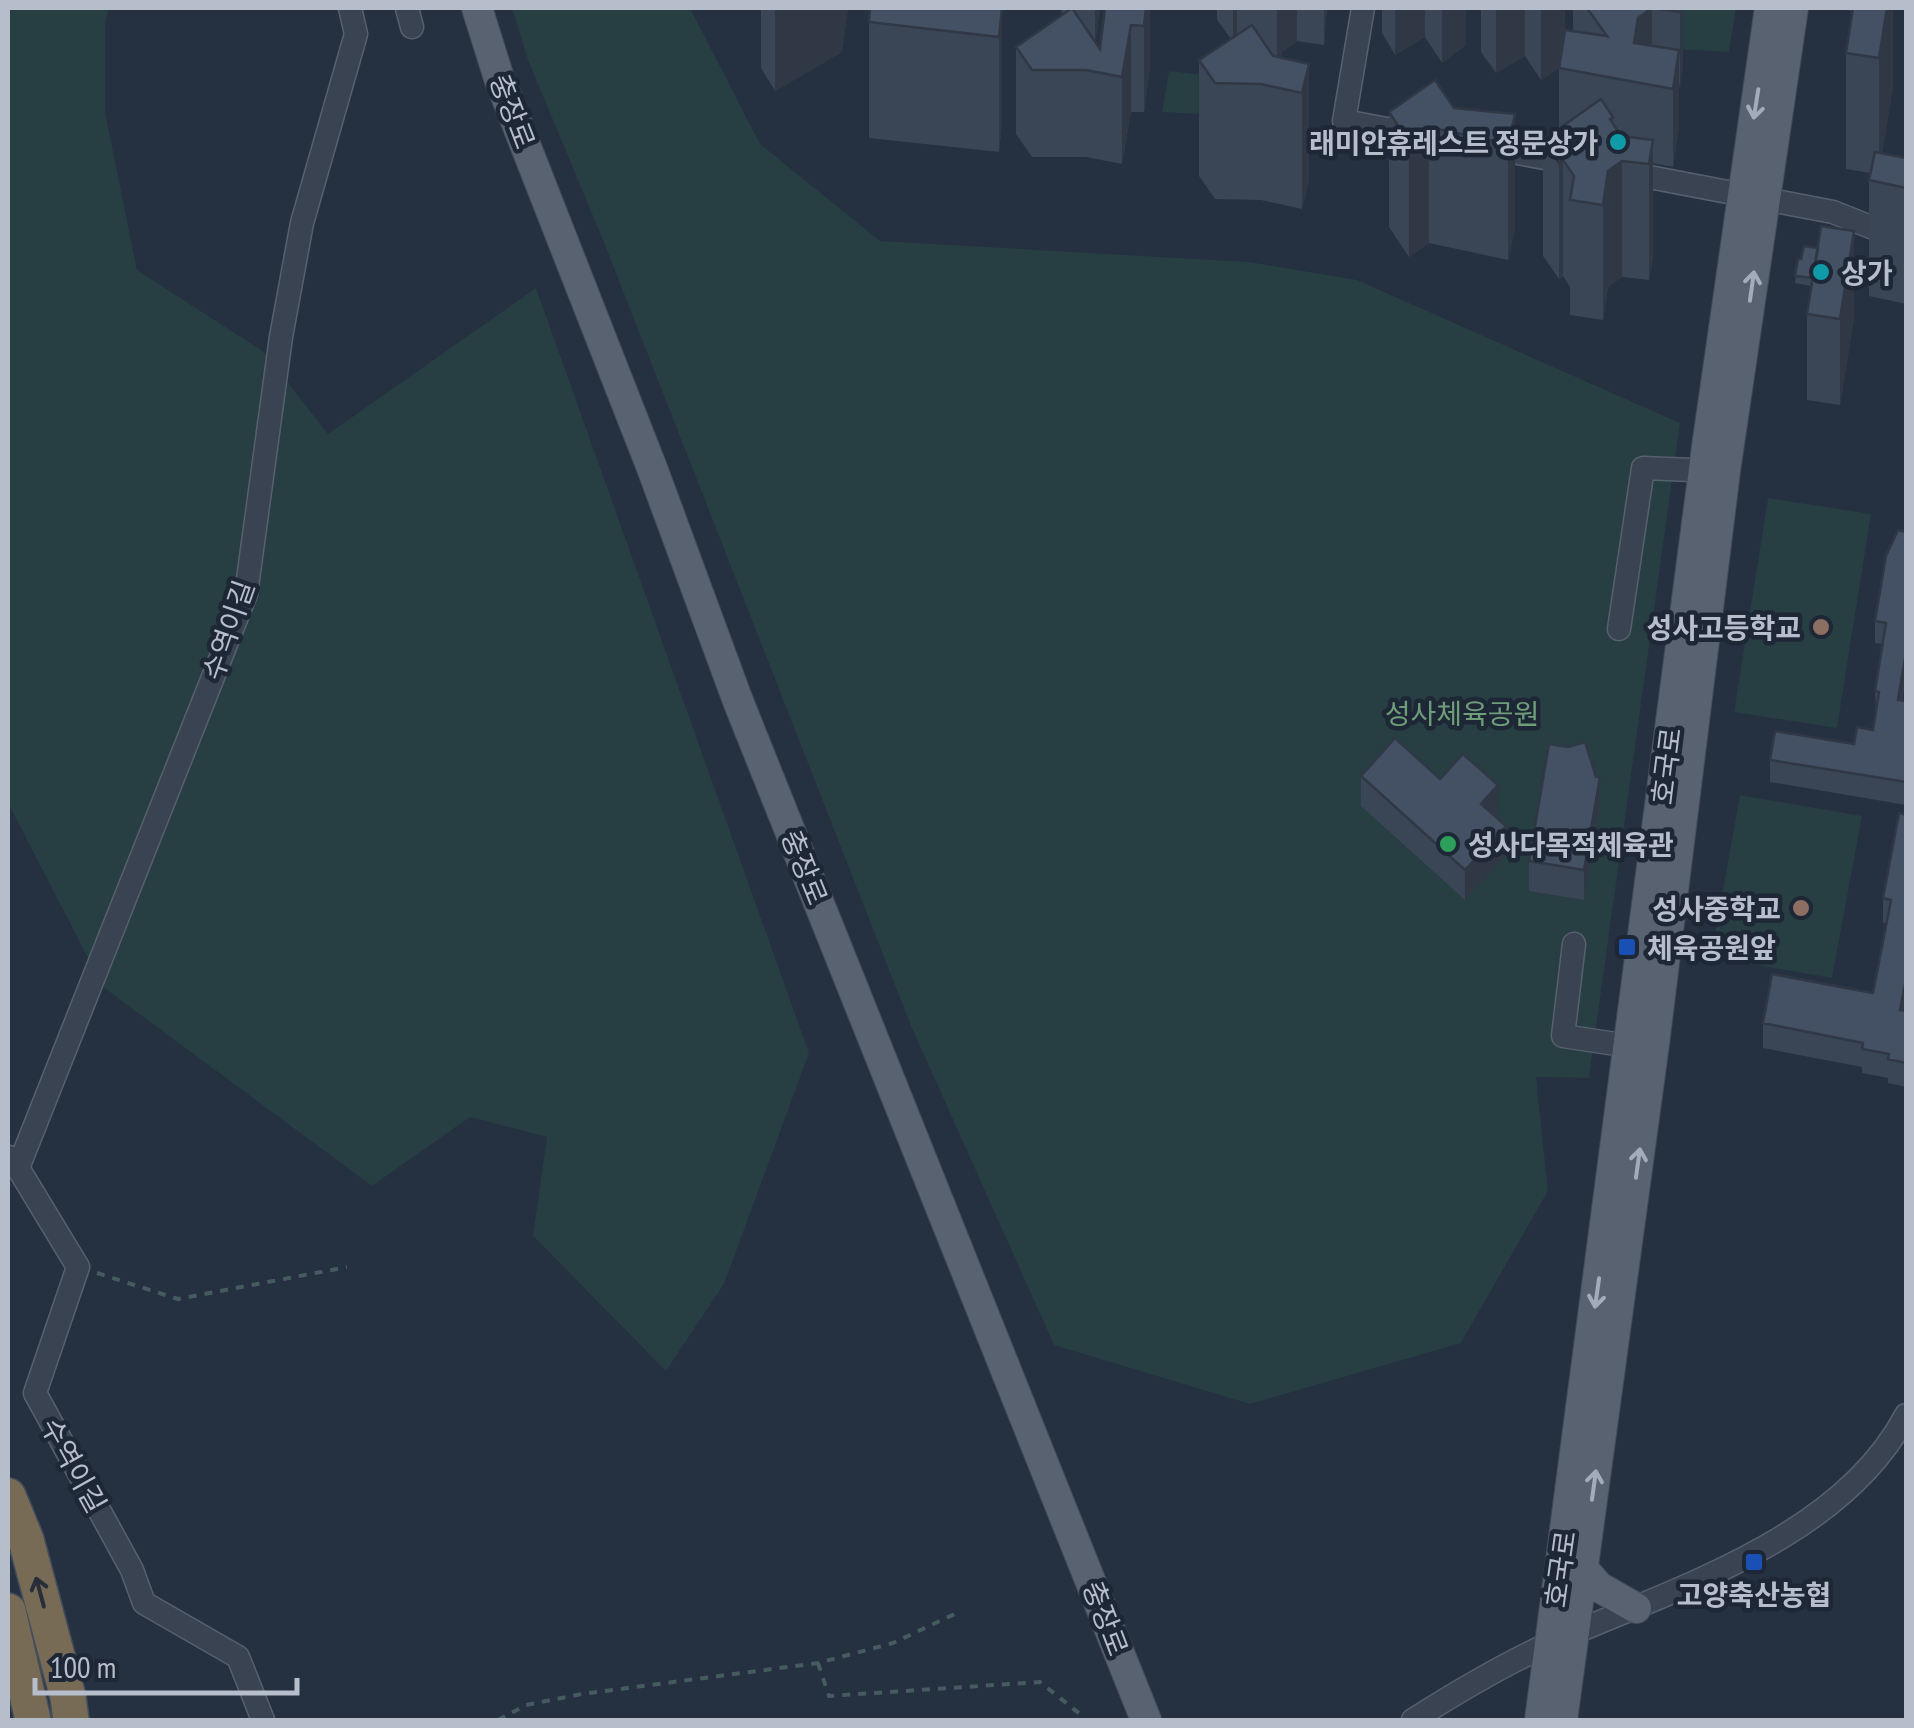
<svg xmlns="http://www.w3.org/2000/svg" width="1914" height="1728" font-family="'PT Sans Narrow','Noto Sans KR',sans-serif">
<style>
.green{fill:#273e42}
.lines{fill:none;stroke-linecap:round;stroke-linejoin:round}
.minor-casing{stroke:#57606e;stroke-width:25}
.major-casing{stroke:#434b5a;stroke-width:32}
.highway-casing{stroke:#444d5b;stroke-width:38}
.path{stroke:#455b5f;stroke-width:4;stroke-dasharray:8 8;stroke-linecap:butt}
.minor{stroke:#3a4351;stroke-width:22}
.major{stroke:#586271;stroke-width:30}
.highway{stroke:#776b56;stroke-width:35}
.wall{fill:#3a4555}
.shaded-wall{fill:#303845}
.building{fill:#445063;stroke:#303845;stroke-width:2.5}
.oneway{stroke:#a3acb9}
.oneway2{stroke:#272e39}
.culture-dot{fill:#0f9aa8;stroke:#1e2736;stroke-width:4}
.education-dot{fill:#8d6e63;stroke:#1e2736;stroke-width:4}
.leisure-dot{fill:#2e9e5b;stroke:#1e2736;stroke-width:4}
.transit-dot{fill:#1a4fb4;stroke:#1e2736;stroke-width:4}
.labels{text-anchor:middle;dominant-baseline:central;stroke-width:9;stroke-linejoin:round;paint-order:stroke}
.street-label{font-size:28px;fill:#b6becb;stroke:#1e2736}
.poi-label{font-size:28px;font-weight:bold;fill:#b6becb;stroke:#1e2736;text-anchor:end}
.park-label{font-size:28px;fill:#6d9d79;stroke:#1e2736}
</style>
<rect width="100%" height="100%" fill="#253041"/>
<path class="green" d="M8,8H109L105,23V112L137,270L264,352L328,434L536,288L809,1053L724,1284L666,1371L533,1236L547,1137L470,1117L372,1186L103,987L8,803Z
M512,8H690L760,144L880,241L1249,262L1357,280L1680,423L1589,1078L1536,1077L1548,1191L1461,1343L1250,1404L1054,1345L911,1026L603,240L528,60Z
M1659,8H1736L1729,52L1654,48Z
M1169,71L1203,75L1199,114L1162,112Z
M1768,498L1871,514L1837,728L1734,712Z
M1740,795L1862,816L1832,978L1711,957Z"/>
<g class="lines">
<defs>
<path id="minor" d="M407,8L412,27
M1363,8L1344,121L1419,135
M1485,147L1572,163
M1623,172L1833,212L1906,241
M1619,629L1643,468L1717,471
M1574,944L1563,1036L1629,1046L1640,1045
M9,1157L18,1168L78,1267L35,1393L132,1570L144,1603L238,1657L263,1720
M18,1168L246,594L281,337L302,223L356,34L350,8
M1413,1720C1457,1692 1504,1664 1553,1642C1673,1589 1841,1539 1906,1415"/>
<path id="major" d="M477,8L499,78L652,468L738,701L1146,1720
M1583,1569L1599,1587L1636,1608
M1540,1720L1707,447L1770,8
M1562,1720L1654,1044L1725,471L1793,8"/>
<path id="highway" d="M8,1496L26,1540L68,1697L71,1720
M8,1611L33,1720"/>
</defs>
<use href="#minor" class="minor-casing"/>
<use href="#major" class="major-casing"/>
<use href="#highway" class="highway-casing"/>
<path class="path" d="M97,1273L178,1299L347,1267
M818,1663L829,1696L1040,1682L1080,1714L1083,1720
M498,1720L526,1705L582,1694L818,1663L893,1643L961,1611"/>
<use href="#minor" class="minor"/>
<use href="#major" class="major"/>
<use href="#highway" class="highway"/>
</g>
<path class="wall" d="M761,8H848L842,52L775,91L761,68Z
M1002,8V123L999,152L869,138V22Z
M1061,8H1102L1100,9L1095,42L1100,49L1150,8V67L1144,112H1131L1122,164L1086,157H1032L1016,134V47L1062,15Z
M1217,8H1327L1324,45L1297,41L1282,52L1281,58L1309,64V180L1302,209L1261,200L1215,199L1199,176V60L1231,39L1217,20Z
M1382,8H1466V45L1442,63L1425,37L1395,55L1382,33Z
M1481,8H1565V30L1573,31V8H1683V65L1679,89V127L1673,167L1653,163V256L1649,280L1622,277L1608,287L1603,320L1570,315V287L1563,276L1559,279L1543,256V140L1559,128V68L1541,80L1525,56L1496,73L1481,52Z
M1829,8H1893V87L1882,154L1906,158V304L1869,296V180L1870,173L1846,169V53L1853,11Z
M1904,8H1906V65H1904Z
M1454,108L1515,114V229L1508,260L1429,243L1409,257L1389,227V112Z
M1798,259L1854,318L1840,405L1807,400V314L1811,286L1795,283Z
M1906,532V674L1902,701H1906V805L1770,782V760L1854,744L1873,730L1876,714L1875,691L1883,644L1875,643V621Z
M1568,747L1600,807L1584,900L1529,891V861Z
M1361,776L1440,779L1498,815L1496,817L1506,855L1465,900L1361,806Z
M1899,813L1905,1011H1906V1087L1888,1083V1078L1862,1073V1067L1763,1048V1023L1873,993L1886,923H1883V898Z"/>
<path class="shaded-wall" d="M775,8H848L842,52L775,91Z
M1002,8V123L999,152V37Z
M1095,8H1102L1100,9L1095,43Z
M1146,8H1150V67L1144,112V26Z
M1233,8H1237V40L1233,43Z
M1277,8H1297V41L1282,52L1277,85Z
M1324,8H1327L1324,45Z
M1395,8H1425V37L1395,55Z
M1442,8H1466V45L1442,63Z
M1496,8H1525V56L1496,73Z
M1541,8H1565V64L1541,80Z
M1652,8V86L1634,43L1638,18Z
M1680,8H1683V65L1680,90Z
M1887,8H1893V87L1879,174V58Z
M1131,25V112L1122,164V77Z
M1679,50V127L1673,167V89Z
M1309,64V180L1302,209V93Z
M1515,114V229L1508,260V144Z
M1613,117V167L1622,161V277L1608,287L1603,320V205L1610,119Z
M1429,127V243L1409,257V142Z
M1653,140V256L1649,280V164Z
M1563,160V276L1559,279V163Z
M1854,231V318L1840,405V319Z
M1906,652V674L1898,722V700Z
M1600,777V807L1584,900V870Z
M1498,785V815L1481,833V804Z
M1506,826V855L1465,900V870Z
M1906,979V1003L1900,1035V1010Z"/>
<path class="building" d="M870,8H1002L999,37L869,22Z
M1072,8L1100,49L1105,8H1146L1144,26L1131,25L1122,77L1086,70H1032L1016,47Z
M1587,8H1680V12L1652,8L1638,18L1634,43L1679,50L1673,89L1559,68L1565,30L1607,36Z
M1853,8H1887L1879,58L1846,53Z
M1252,25L1273,56L1309,64L1302,93L1261,84L1215,83L1199,60Z
M1435,80L1454,108L1515,114L1508,144L1429,127L1409,142L1389,112Z
M1601,99L1613,117L1610,119L1621,136L1653,140L1649,164L1622,161L1608,171L1603,205L1570,200L1574,176L1563,160L1559,163L1543,140Z
M1875,152L1906,158V188L1869,180Z
M1821,226L1854,231L1840,319L1807,314Z
M1804,246L1818,248L1813,278L1795,276L1798,259H1801Z
M1898,530L1906,532V652L1898,700L1906,701V782L1770,760L1775,731L1854,744L1857,727L1873,730L1879,692L1875,691L1886,623L1875,621L1886,556Z
M1395,738L1440,779L1463,754L1498,785L1481,804L1506,826L1465,870L1361,776Z
M1585,742L1596,777H1600L1584,870L1529,861L1549,744L1568,747Z
M1899,813L1906,815V979L1900,1010L1906,1011V1063L1888,1059L1889,1054L1862,1049L1863,1043L1763,1023L1772,974L1873,993L1891,900L1883,898Z"/>
<defs><path id="oneway-shaft" d="M-6 0H5M1.5-3L5.5 0L1.5 3" fill="none" stroke-width="1.6" stroke-linecap="round" stroke-linejoin="round" transform="scale(2.5)"/></defs>
<g class="oneway">
<use href="#oneway-shaft" transform="translate(1756 104) rotate(99)"/>
<use href="#oneway-shaft" transform="translate(1752 286) rotate(-82)"/>
<use href="#oneway-shaft" transform="translate(1638 1163) rotate(-82)"/>
<use href="#oneway-shaft" transform="translate(1597 1293) rotate(98)"/>
<use href="#oneway-shaft" transform="translate(1594 1485) rotate(-82)"/>
</g>
<use class="oneway2" href="#oneway-shaft" transform="translate(40 1592) rotate(-105)"/>
<g class="culture-dot">
<circle cx="1618" cy="142" r="10"/>
<circle cx="1821" cy="272" r="10"/>
</g>
<g class="education-dot">
<circle cx="1821" cy="627" r="10"/>
<circle cx="1801" cy="908" r="10"/>
</g>
<circle class="leisure-dot" cx="1448" cy="844" r="10"/>
<g class="transit-dot">
<rect x="1617" y="937" width="20" height="20" rx="5"/>
<rect x="1744" y="1552" width="20" height="20" rx="5"/>
</g>
<g class="labels">
<g class="street-label">
<text transform="translate(513 111) rotate(69)">충장로</text>
<text transform="translate(228 630) rotate(-71)">수역이길</text>
<text transform="translate(1666 766) rotate(-83)">호국로</text>
<text transform="translate(805 867) rotate(68)">충장로</text>
<text transform="translate(74 1465) rotate(61)">수역이길</text>
<text transform="translate(1560 1569) rotate(-82)">호국로</text>
<text transform="translate(1106 1618) rotate(69)">충장로</text>
</g>
<g class="poi-label">
<text x="1598" y="142">래미안휴레스트 정문상가</text>
<text x="1841" y="272" text-anchor="start">상가</text>
<text x="1801" y="627">성사고등학교</text>
<text x="1468" y="844" text-anchor="start">성사다목적체육관</text>
<text x="1781" y="908">성사중학교</text>
<text x="1647" y="947" text-anchor="start">체육공원앞</text>
<text x="1754" y="1594" text-anchor="middle">고양축산농협</text>
</g>
<g class="park-label">
<text x="1462" y="713">성사체육공원</text>
</g>
</g>
<rect width="1914" height="1728" fill="none" stroke="#b6becb" stroke-width="20"/>
<path d="M35 1678v15h262v-15" fill="none" stroke="#b6becb" stroke-width="5"/>
<text x="50" y="1678" font-size="30" fill="#b6becb" stroke="#1e2736" stroke-width="8" paint-order="stroke">100 m</text>
</svg>
